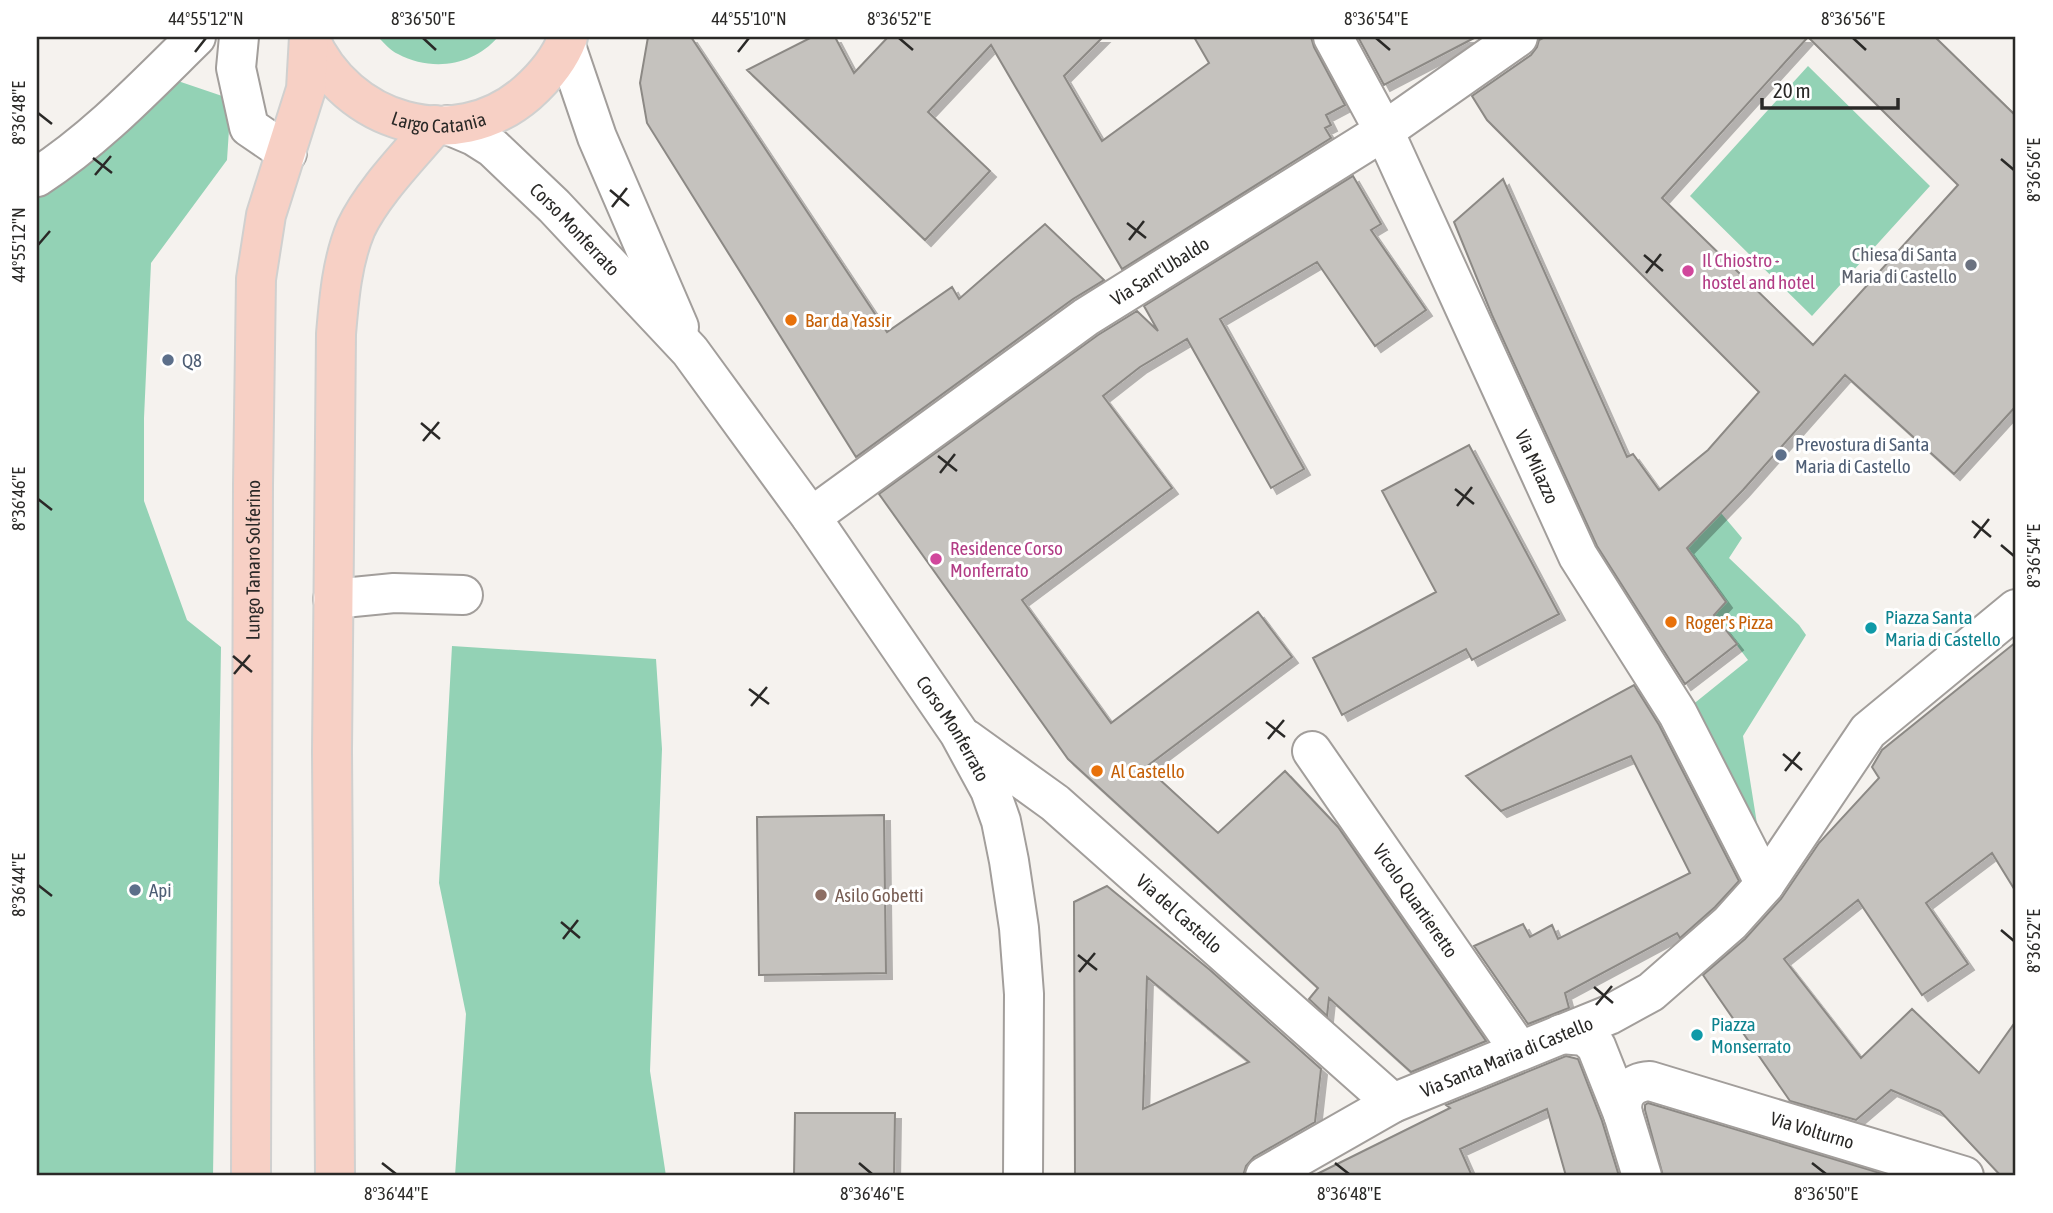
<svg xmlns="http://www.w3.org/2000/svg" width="2053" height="1213" font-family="'Asap Condensed',sans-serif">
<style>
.green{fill:#93d2b5}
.building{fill:#c5c2be;stroke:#8c8985;stroke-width:2;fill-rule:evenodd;filter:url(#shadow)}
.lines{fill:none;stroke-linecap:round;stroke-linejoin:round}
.minor-casing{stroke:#a29e9b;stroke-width:42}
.major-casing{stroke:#d0d0cf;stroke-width:42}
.minor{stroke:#fff;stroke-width:38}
.major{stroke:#f7d0c5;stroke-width:38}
.ticks{fill:none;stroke:#2a2927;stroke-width:2.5}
.worship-dot{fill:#6b7280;stroke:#fff;stroke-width:2.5}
.hotel-dot{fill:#d1479c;stroke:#fff;stroke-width:2.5}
.food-dot{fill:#e8710a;stroke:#fff;stroke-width:2.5}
.service-dot{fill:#5c6f8a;stroke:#fff;stroke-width:2.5}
.culture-dot{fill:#0f9aa8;stroke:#fff;stroke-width:2.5}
.education-dot{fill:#8d6e63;stroke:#fff;stroke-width:2.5}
.labels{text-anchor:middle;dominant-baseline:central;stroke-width:6;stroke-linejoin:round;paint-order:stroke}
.street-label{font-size:19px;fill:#2a2927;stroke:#fff}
.worship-label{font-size:19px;fill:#5b616d;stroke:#fff;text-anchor:end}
.hotel-label{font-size:19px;fill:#b23c85;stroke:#fff;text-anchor:start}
.food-label{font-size:19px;fill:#c56008;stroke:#fff;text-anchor:start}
.service-label{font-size:19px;fill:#4e5e75;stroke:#fff;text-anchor:start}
.culture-label{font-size:19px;fill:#0d838f;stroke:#fff;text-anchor:start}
.education-label{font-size:19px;fill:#785e54;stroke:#fff;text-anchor:start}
.neatline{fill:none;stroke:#2a2927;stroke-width:2.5}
.ticks-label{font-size:18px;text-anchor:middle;fill:#2a2927}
</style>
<defs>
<filter id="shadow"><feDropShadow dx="6" dy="6" stdDeviation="0" flood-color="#0004"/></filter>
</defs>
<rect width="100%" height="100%" fill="#f5f2ee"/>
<path class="green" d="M378,37H498C473,66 432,72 398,54C391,51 384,43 378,37Z
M1808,66L1930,186L1812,316L1690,196Z
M175,80L231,99L227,160L151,263L144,418V501L187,620L221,647L213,1176H37V197Z
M1721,513L1742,538L1729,558L1799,625L1806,635L1743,736L1761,849L1691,706L1748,660L1714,615L1726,602L1686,548Z
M452,646L656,659L662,749L650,1071L666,1176H455L466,1014L439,883Z"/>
<path class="building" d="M648,37H691L887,332L952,287L959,299L1045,224L1104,280L1073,299L856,457L647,123L640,83Z
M812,37H835L854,73L888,37H1103L1064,76L1102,141L1209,63L1194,37H1311L1314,47L1345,105L1326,115L1331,125L1325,128L1331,138L1122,269L991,45L928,112L990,171L925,240L747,70Z
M1358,37H1476L1384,85Z
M1545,37H1935L2016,116V406L1954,474L1845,375L1743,490L1687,548L1726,602L1714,615L1737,644L1685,684L1597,546L1492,315L1454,222L1503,179L1627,457L1633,454L1659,490L1708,450L1759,392L1487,120L1472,96L1531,55L1537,47L1539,40ZM1808,37L1958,185L1813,345L1662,198Z
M1353,176L1381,224L1371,230L1426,310L1375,346L1317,262L1220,319L1304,469L1271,488L1187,339L1140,367L1103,396L1172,488L1022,600L1111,723L1258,612L1292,657L1146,767L1218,833L1285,771L1338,827L1486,1041L1411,1072L1329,998L1327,1016L1309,999L1318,988L1068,759L879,494L1098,335L1137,311L1158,331L1144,306Z
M1469,445L1559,614L1472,660L1466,649L1342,715L1313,658L1436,592L1382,491Z
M2016,642V892L1992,853L1926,903L1968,964L1922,995L1858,900L1784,959L1861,1058L1912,1009L1979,1073L2016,1021V1176H2001L1940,1111L1891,1090L1856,1120L1790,1101L1703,975L1745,939L1781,899L1819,843L1879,778L1872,767L1882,750Z
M1634,685L1659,725L1739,881L1715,907L1680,938L1677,933L1565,993L1569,1008L1528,1024L1474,946L1523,924L1530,937L1552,925L1558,939L1690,873L1631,756L1501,811L1466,776Z
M884,815L886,973L759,975L757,817Z
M1107,886L1210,970L1321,1069L1315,1122L1254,1157L1246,1166L1243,1176H1075L1074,902ZM1147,977L1249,1062L1143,1109Z
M1566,1056L1578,1059L1602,1121L1619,1176H1566L1547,1109L1460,1149L1472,1176H1313L1450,1108L1446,1105Z
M1648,1103L1880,1173L1879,1176H1663L1645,1110V1105Z
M795,1113H895L894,1176H794Z"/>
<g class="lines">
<defs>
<g id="minor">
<path d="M239,37L236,68L249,127L287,153"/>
<path id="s1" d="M1333,37L1384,131L1578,556L1678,714L1765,884"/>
<path d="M565,43L597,137L679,327"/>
<path id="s2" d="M448,125L474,136L493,148L554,206L690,351L811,517L959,733L990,790L1001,821L1009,861L1019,928L1024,994L1023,1176"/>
<path d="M37,177C96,139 146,86 196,37"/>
<path id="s3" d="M811,517L1086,317L1384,131L1518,37"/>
<path d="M333,599L394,593L463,595"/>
<path id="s4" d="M966,739L1055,803L1393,1103"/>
<path id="s5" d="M1312,751L1519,1050"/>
<path d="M1561,1034L1585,1036L1596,1046L1623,1114L1642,1176"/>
<path id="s6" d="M1623,1114C1619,1095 1631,1082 1650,1081L1964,1176"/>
<path id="s7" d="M1265,1176L1393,1103L1609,1015L1651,992L1730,923L1765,884L1868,731L2016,609"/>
</g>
<g id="major">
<path id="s8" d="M309,37C346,123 454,156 527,93C545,77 560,59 568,37"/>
<path id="s9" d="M251,1176L253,485L256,279L266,215L306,89L309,37"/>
<path d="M335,1176L332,751L336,334C339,299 342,261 356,228C373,192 409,156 435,125"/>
</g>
</defs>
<use href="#minor" class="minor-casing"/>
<use href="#major" class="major-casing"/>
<use href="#minor" class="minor"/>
<use href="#major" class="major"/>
</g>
<path class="ticks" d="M423,38L436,50M899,38L913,50M1376,38L1390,50M1853,38L1866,50M195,52L206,38M738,52L749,38M38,113L52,124M93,158L112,173M2001,159L2014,170M95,175L111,156M610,190L629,206M612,207L627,188M1127,223L1146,238M1129,240L1144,221M38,245L50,231M1644,255L1663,271M1646,273L1661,254M421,423L440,439M423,441L439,422M938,456L957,471M940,473L955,454M1455,489L1474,504M38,499L52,510M1457,506L1472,487M1972,521L1991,537M1974,538L1989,519M2001,545L2014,556M233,656L252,672M234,674L250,655M749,689L769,704M751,706L767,687M1266,722L1285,737M1268,739L1284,720M1783,754L1802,770M1785,771L1800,752M38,885L52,896M561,922L580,938M2001,930L2014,941M563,939L578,920M1078,955L1097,970M1079,972L1095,953M1594,987L1613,1003M1596,1005L1612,986M382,1163L396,1174M859,1163L872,1174M1335,1163L1349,1174M1812,1163L1826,1174"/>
<circle class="worship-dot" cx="1971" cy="265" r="7"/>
<g class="hotel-dot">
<circle cx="1688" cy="271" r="7"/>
<circle cx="936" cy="559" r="7"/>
</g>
<g class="food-dot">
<circle cx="791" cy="320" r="7"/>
<circle cx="1671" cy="622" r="7"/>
<circle cx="1097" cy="771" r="7"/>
</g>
<g class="service-dot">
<circle cx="168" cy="360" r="7"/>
<circle cx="1781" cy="455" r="7"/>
<circle cx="135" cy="890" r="7"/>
</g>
<g class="culture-dot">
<circle cx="1871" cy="628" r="7"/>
<circle cx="1697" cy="1035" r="7"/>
</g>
<circle class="education-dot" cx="821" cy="895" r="7"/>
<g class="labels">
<g class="street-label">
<text stroke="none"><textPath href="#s8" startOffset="166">Largo Catania</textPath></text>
<text stroke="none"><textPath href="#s2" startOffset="166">Corso Monferrato</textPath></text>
<text stroke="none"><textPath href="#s3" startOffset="427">Via Sant'Ubaldo</textPath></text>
<text stroke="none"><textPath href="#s1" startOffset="476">Via Milazzo</textPath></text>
<text stroke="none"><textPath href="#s9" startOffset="616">Lungo Tanaro Solferino</textPath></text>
<text stroke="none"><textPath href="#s2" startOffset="794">Corso Monferrato</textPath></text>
<text stroke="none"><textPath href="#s5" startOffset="182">Vicolo Quartieretto</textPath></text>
<text stroke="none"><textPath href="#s4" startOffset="276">Via del Castello</textPath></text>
<text stroke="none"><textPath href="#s7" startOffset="270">Via Santa Maria di Castello</textPath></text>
<text stroke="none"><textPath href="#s6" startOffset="219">Via Volturno</textPath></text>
</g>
<g class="worship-label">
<text x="1957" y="254">Chiesa di Santa<tspan x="1957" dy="22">Maria di Castello</tspan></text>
</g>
<g class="hotel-label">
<text x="1702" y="260">Il Chiostro -<tspan x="1702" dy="22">hostel and hotel</tspan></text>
<text x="950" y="548">Residence Corso<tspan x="950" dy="22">Monferrato</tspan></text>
</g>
<g class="food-label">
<text x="805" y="320">Bar da Yassir</text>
<text x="1685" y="622">Roger's Pizza</text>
<text x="1111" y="771">Al Castello</text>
</g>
<g class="service-label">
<text x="182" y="360">Q8</text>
<text x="1795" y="444">Prevostura di Santa<tspan x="1795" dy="22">Maria di Castello</tspan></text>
<text x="149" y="890">Api</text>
</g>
<g class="culture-label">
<text x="1885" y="617">Piazza Santa<tspan x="1885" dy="22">Maria di Castello</tspan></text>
<text x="1711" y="1024">Piazza<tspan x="1711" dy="22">Monserrato</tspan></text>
</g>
<g class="education-label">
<text x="835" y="895">Asilo Gobetti</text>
</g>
</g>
<rect width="2053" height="1213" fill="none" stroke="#ffffff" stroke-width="77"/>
<path d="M1762 98v10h136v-10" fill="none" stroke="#2a2927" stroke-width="3.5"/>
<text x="1773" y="98" font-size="21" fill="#2a2927" stroke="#ffffff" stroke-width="5" paint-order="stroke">20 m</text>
<rect x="38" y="38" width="1976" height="1136" class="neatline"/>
<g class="ticks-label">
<text x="206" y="25">44°55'12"N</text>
<text x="423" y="25">8°36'50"E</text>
<text x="749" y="25">44°55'10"N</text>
<text x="899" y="25">8°36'52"E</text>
<text x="1376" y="25">8°36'54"E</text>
<text x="1853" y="25">8°36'56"E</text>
<text transform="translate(19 113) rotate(-90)" y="6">8°36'48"E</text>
<text transform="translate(2034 170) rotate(-90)" y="6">8°36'56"E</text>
<text transform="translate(19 245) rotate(-90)" y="6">44°55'12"N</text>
<text transform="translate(19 499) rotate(-90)" y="6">8°36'46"E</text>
<text transform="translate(2034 556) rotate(-90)" y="6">8°36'54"E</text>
<text transform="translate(19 885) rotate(-90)" y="6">8°36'44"E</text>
<text transform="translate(2034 941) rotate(-90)" y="6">8°36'52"E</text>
<text x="396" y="1200">8°36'44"E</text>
<text x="872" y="1200">8°36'46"E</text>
<text x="1349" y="1200">8°36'48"E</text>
<text x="1826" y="1200">8°36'50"E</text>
</g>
</svg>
